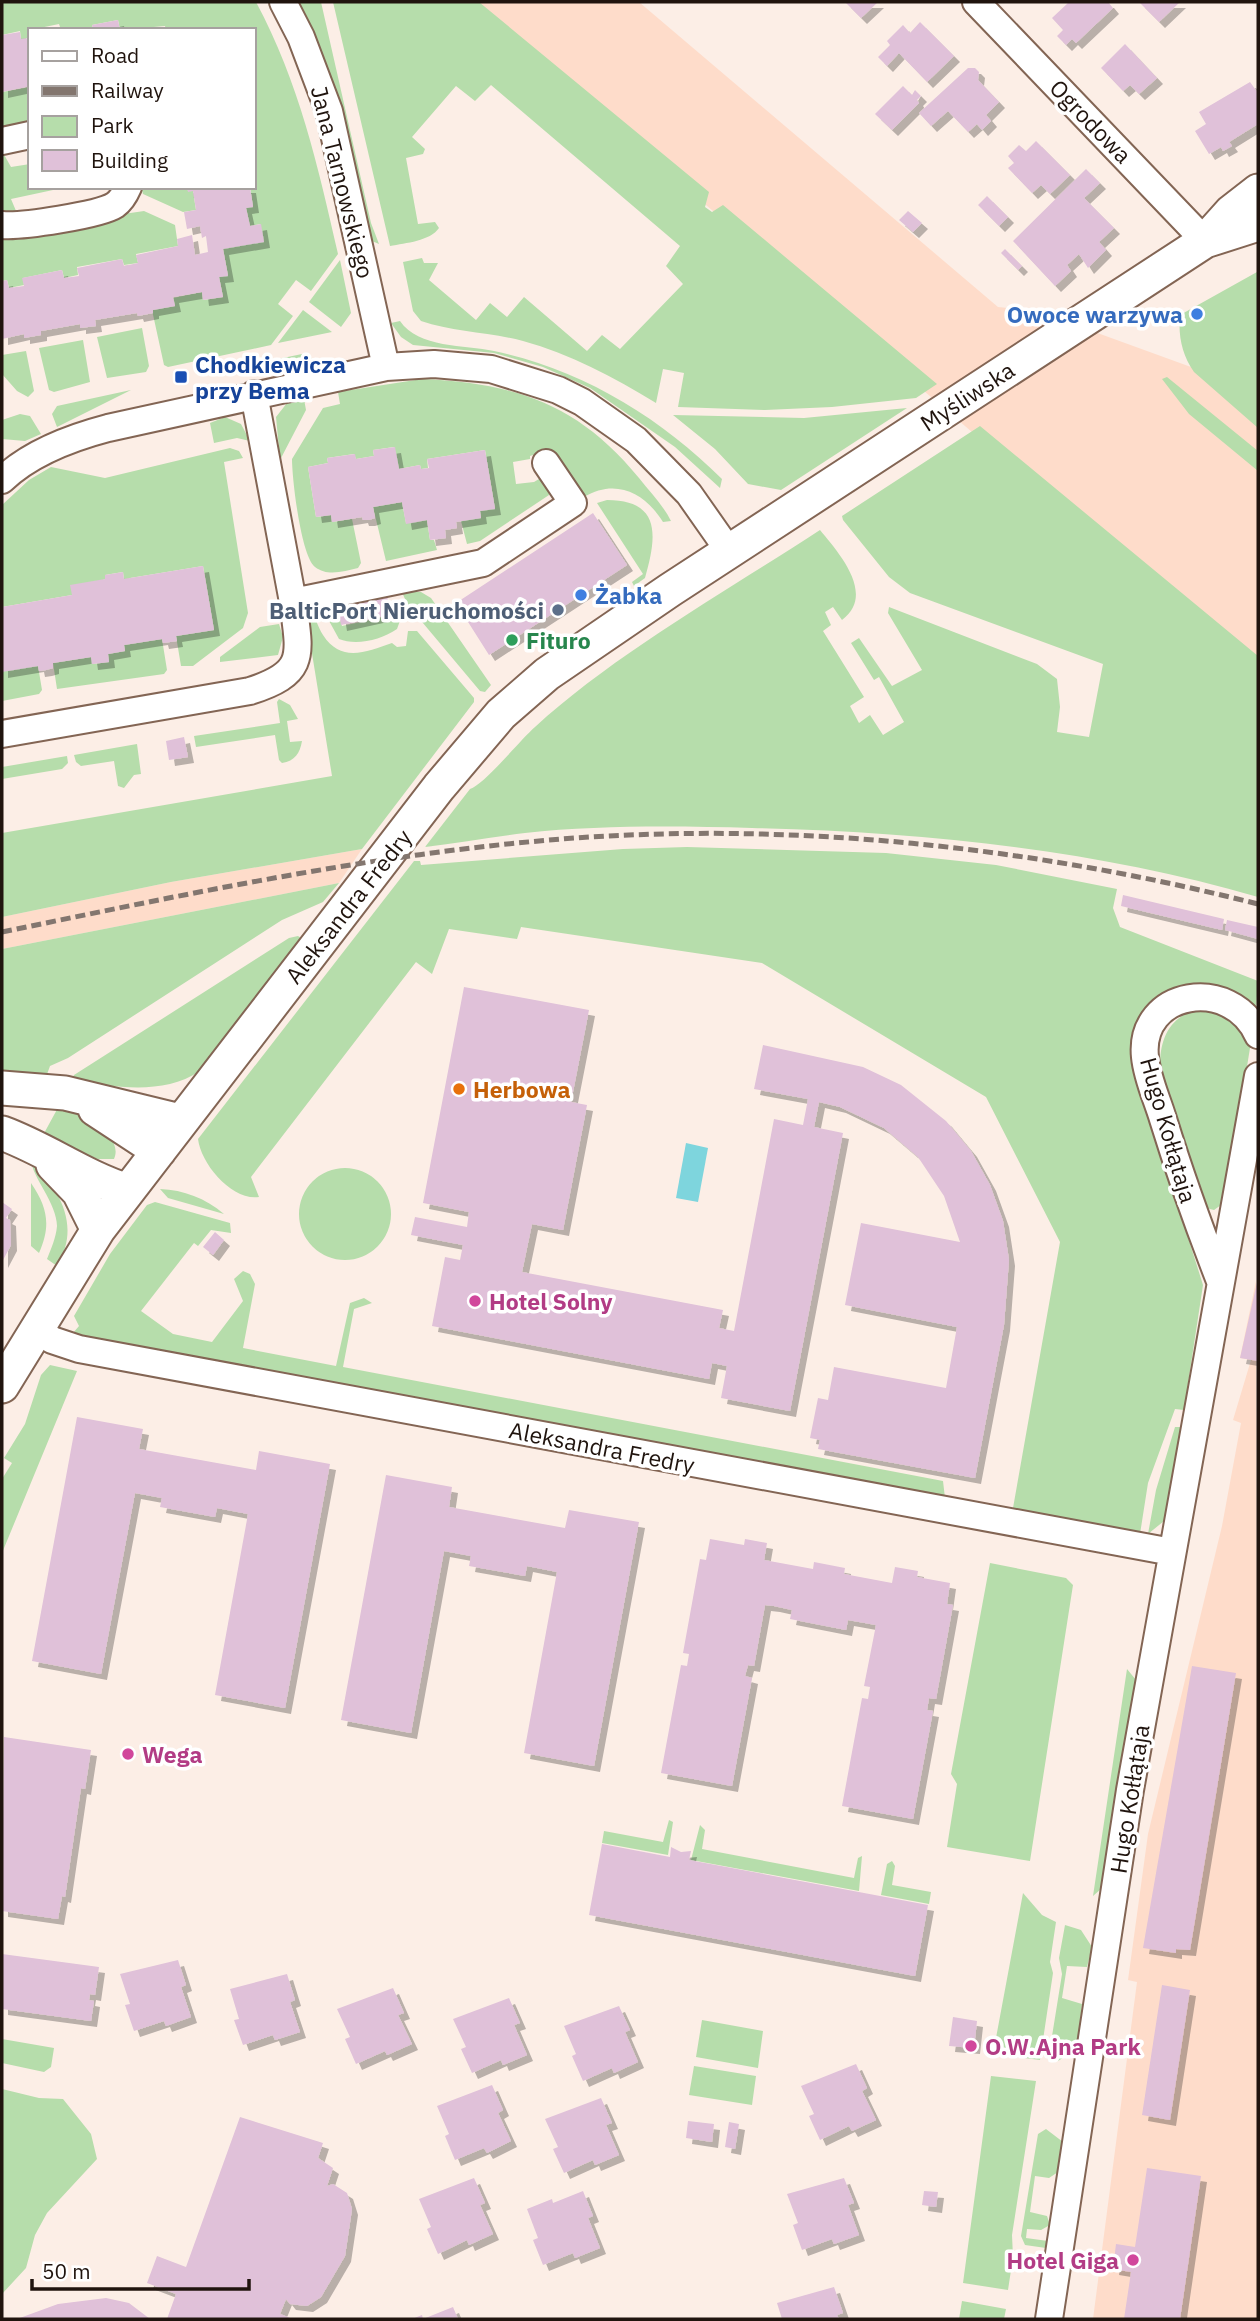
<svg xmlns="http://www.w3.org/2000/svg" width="1260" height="2321" font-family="'IBM Plex Sans',sans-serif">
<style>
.built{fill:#fedcca}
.green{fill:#b6ddab}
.water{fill:#7ed5dd}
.building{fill:#e0c1d9;filter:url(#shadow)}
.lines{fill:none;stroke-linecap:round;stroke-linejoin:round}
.minor-casing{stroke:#836554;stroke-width:30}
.tertiary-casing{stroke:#836554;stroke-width:37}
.minor{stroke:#fff;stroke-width:26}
.tertiary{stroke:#fff;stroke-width:33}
.rail{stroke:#83766f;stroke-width:5;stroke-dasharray:10 5;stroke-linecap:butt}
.shop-dot{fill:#3f7fe0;stroke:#fff;stroke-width:2.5}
.transit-dot{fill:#1a4fb4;stroke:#fff;stroke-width:2.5}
.service-dot{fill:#5c6f8a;stroke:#fff;stroke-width:2.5}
.leisure-dot{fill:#2e9e5b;stroke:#fff;stroke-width:2.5}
.food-dot{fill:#e8710a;stroke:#fff;stroke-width:2.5}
.hotel-dot{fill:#d1479c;stroke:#fff;stroke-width:2.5}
.labels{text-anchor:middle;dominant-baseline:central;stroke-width:7;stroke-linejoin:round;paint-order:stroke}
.street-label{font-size:23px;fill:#20140e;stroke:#fff}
.shop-label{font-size:23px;font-weight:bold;fill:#366cbe;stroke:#fff;text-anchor:end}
.transit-label{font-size:23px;font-weight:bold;fill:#164399;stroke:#fff;text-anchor:start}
.service-label{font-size:23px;font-weight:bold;fill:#4e5e75;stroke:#fff;text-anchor:end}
.leisure-label{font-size:23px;font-weight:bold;fill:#27864d;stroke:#fff;text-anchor:start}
.food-label{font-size:23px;font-weight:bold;fill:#c56008;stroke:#fff;text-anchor:start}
.hotel-label{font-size:23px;font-weight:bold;fill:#b23c85;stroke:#fff;text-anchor:start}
</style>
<defs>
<filter id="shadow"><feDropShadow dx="6" dy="6" stdDeviation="0" flood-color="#0004"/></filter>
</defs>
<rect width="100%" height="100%" fill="#fceee6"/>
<path class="built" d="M468,2H639L998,307L1037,311L1213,375L1258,387V676Z
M362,849L339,883L2,949V917L171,882Z
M1256,1281L1258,2319H1093L1137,1982L1128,1980L1148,1834L1222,1526L1241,1423L1233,1420L1251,1360L1240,1358Z"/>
<path class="green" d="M2,2H256C299,82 318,166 338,254L311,291L296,280L278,304L293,316L271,345L168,367L164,365L152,310L175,306L173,298L202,292L203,300L223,297L219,277L228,275L223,249L261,224L250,226L246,208L253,206L250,187H254V30H166L165,26L120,30L118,20L92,25L93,30H61L59,24L30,30V38L21,39L20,31L2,35Z
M297,2H321L371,223L379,244L372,241L334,86Z
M333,2H479L709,192L705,207L712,212L723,205L937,384L916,398L832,407L765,410L678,407L684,373L663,369L656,403C614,377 570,354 523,341C489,332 453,332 421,321L413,311L403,262L422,258L424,263H438L429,280L476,320L490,303L507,317L524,297L587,351L602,335L620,349L683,284L666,266L680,246L491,85L475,101L456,86L412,137L425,149L423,154L406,158L418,224L435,222L439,228C430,241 406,243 390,246Z
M30,87V125L2,131V92Z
M2,151L11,167L30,164V187H67L11,199L19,218L2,216Z
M141,187H187L188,191H193L196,210L183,212L143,194Z
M144,211L175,225L178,246L136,254L138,263L124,265L122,259L77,267L78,275L64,278L62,270L23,278L24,285L9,288L7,280L2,281V232Z
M340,260L351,313L341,327L309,302Z
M1257,272L1258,274V428L1194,372C1182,355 1178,336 1180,315Z
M303,310L332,332L278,343Z
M400,321C418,348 465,345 494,351C581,369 660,417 722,479L720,488L675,447L590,388L543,367L494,353L413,345L401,337L391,323Z
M142,328L149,366L146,372L107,378L97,337Z
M83,340L90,382L54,392L49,390L39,348Z
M26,351L34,391L28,397L17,391L2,374V355Z
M302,354L311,357L313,365L211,373Z
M1167,377L1258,451V471L1189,414L1162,379Z
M422,379C515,383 579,404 639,478C650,492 663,505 671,521L663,522C645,493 616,478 584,497L550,449L530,456V459L513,462L516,484L534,482L544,476L549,484V495L480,541L467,544L461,521L481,518L480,511L495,508L485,450L427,459L428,468L421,469L420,465L399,469L394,447L373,450L374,456L356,459L354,454L327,458L328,463L308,467L316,517L331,515L332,522L352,519L361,563L358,568C344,571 328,577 315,567C301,556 292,479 292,459L323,408L340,404L338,392Z
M131,390L57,427L52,414L57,406Z
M304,399L306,410L280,460L276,417L287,403Z
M907,408L781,490L748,484L715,449L673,415L804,418Z
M20,414L30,416L41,434L25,441L2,439V420Z
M225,417L241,424L250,441L237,438L214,443L210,423Z
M980,426L1258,656V897C1095,849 921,832 752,828C677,826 599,825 525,833C491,837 458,843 425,847L470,789C485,784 520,740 535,727C616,653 727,591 820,530C837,551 877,594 842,620L833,607L825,612L831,625L823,631L864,697L850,706L859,723L870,715L883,735L904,722L879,677L874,680L851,643L859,638L892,686L922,670L888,613L889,607L1037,664L1057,679L1060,707L1057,732L1089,737L1103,664L910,593L889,577L843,520L842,516Z
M230,448L239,451L243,458L224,462L248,613L243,628L193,666H181L176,636L214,630L203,566L124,579L123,572L105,575V579L72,595L2,607V505L29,480L51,467L105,478Z
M607,500C663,500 656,539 645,578L634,586L632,582L643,574L597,503Z
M402,502L406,523L427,520L430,540H434L437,550L386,561L373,507Z
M402,592H421L431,598L491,685L485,692L480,691L407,604Z
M391,604L398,606L402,615L397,629C381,640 356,646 339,639L322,608L331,607L333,617L339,616L342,626L393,615Z
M312,610C315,617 318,627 323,635C341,663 366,652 392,643L397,647L406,646L408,631H417L474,698V702L362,849L171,882L2,917V833L332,776L308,629Z
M279,624L283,637L278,655L220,662V657L260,627Z
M162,639L167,670L164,674L57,689L53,663L91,657L93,664L109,662L108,654L125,651L124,645Z
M38,666L42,690L39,694L2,701V669Z
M279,699L290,705L298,719L287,721L290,742L302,741C300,753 295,761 282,763L279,760L275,735L196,747L194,736L280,723L277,702Z
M137,744L141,774L134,775L124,788L118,786L114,761L81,766L76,762L74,755Z
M67,756L68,763L62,769L2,779V767Z
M687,847L886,853L996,865L1117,889L1113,908L1120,927L1258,981L1256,1010C1235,988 1210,981 1181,988L1136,1072L1203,1285L1184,1410L1175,1409L1148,1483L1140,1534L1013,1508L1060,1242L986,1097L762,963L521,927L517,939L449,929L432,974L416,962L251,1177L259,1197C232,1201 201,1164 198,1139L414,861H420L421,865L623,849Z
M339,883L323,902L282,920L68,1058L50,1066L45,1080L2,1077V949Z
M298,936L304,940L200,1071C161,1097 114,1085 70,1082L74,1075L289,938Z
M1204,1008L1228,1014L1248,1039L1250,1048L1226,1196L1221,1205L1214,1210L1206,1208L1160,1071C1159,1039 1169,1014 1204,1008Z
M60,1104C78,1109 125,1135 114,1159H98L42,1137Z
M32,1159C58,1190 82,1224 57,1266L47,1259C51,1249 56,1238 57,1226C57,1202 28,1172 32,1159Z
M299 1214a46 46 0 1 1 92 0a46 46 0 1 1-92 0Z
M31,1183C48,1208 51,1226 39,1253L31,1246Z
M160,1189C184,1190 205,1198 224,1214L168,1198Z
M155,1202L230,1223L231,1233L211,1230L198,1246L194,1243L141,1311L173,1334L212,1342L243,1301L234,1279L243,1271L250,1274L255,1284L243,1348L336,1366L350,1303L364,1298L372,1303L354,1309L343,1367L943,1481L945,1498L80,1338L73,1333L79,1326L74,1316L110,1254L147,1205Z
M50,1365L77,1371L2,1553V1479L12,1463L4,1458L25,1424L41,1375Z
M1175,1427H1181L1164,1521L1148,1534L1156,1490Z
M990,1563L1066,1578L1073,1585L1030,1861L947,1847L957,1784L951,1774Z
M1127,1669L1136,1680L1101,1889L1093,1896Z
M669,1820L673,1822L668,1855L602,1843L604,1831L663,1842Z
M700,1825L705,1830L702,1849L854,1878L858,1858L862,1856L859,1891L691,1860Z
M892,1861L895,1866L892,1885L931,1892L929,1904L881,1895L887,1864Z
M1023,1893L1042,1915L1056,1922L1050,1962L1053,1973L1040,2060L993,2054Z
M1065,1925L1081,1930L1092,1947L1087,1967L1067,1966L1062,1998L1082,2004L1077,2049L1058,2061H1048L1062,1974L1059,1958Z
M702,2020L763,2031L758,2068L696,2057Z
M2,2039L54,2048L51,2067L44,2072L2,2063Z
M694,2066L756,2076L752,2105L689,2095Z
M991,2076L1036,2081L1012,2235L1013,2257L1008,2290L963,2283Z
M2,2089L39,2098L63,2099L91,2134L97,2159L47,2213L35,2235L26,2268L2,2294Z
M1046,2129L1063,2142L1058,2172L1049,2178L1035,2176L1030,2212L1047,2216L1050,2225L1041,2230L1027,2229L1026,2238L1048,2241L1046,2248L1025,2245L1021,2236L1038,2134Z
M962,2301L1006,2309L1004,2319H959Z"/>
<path class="water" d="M686,1143L708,1148L698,1202L676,1198Z"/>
<path class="building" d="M845,2H878L861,18Z
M1069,2H1108L1113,8L1076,43L1072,39L1066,45L1057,36L1063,30L1052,18Z
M1139,2H1180L1159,22Z
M118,20L120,30H93L92,25Z
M920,22L954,56L927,82L899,53L887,66L878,57L890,45L887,41L903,25L910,33Z
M20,32L21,39L30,38V86L2,92V35Z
M1125,44L1157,78L1139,94L1130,85L1123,91L1101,68Z
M968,68H975L979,72L978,80L999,102L986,115L991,121L982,130L977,124L968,132L948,111L931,126L919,113Z
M1250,82L1258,93V124L1229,142L1232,146L1223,151L1221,147L1209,154L1195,131L1206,124L1199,112Z
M903,86L912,95L915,90L921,96L917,100L919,103L892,130L875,114Z
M1036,141L1070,175L1050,194L1041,185L1032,193L1008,168L1014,163L1008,156L1019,145L1026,151Z
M1086,169L1100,183L1084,198L1114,228L1099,242L1106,250L1088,268L1079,254L1067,265L1071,271L1055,286L1013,241Z
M187,187H250L253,207L246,208L250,226L261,224L264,242L223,249L228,276L219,277L223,297L203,300L202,292L173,297L175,306L153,310V313L138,316L137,313L95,320L96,326L80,328V324L41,331V335L24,338V334L2,339V281L7,280L9,288L24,286L22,278L62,270L64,278L79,276L77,268L122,259L124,266L138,263L136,255L178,246L177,239L192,235L195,255L208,252L206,236L202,238L200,226L187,229L184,212L196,210L193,191L188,192Z
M987,196L1008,217L999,226L978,205Z
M908,211L922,223L913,232L899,220Z
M1005,249L1022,266L1018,270L1001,253Z
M395,447L399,469L420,465L421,469L429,468L427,459L485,450L495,509L480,511L481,518L456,522L457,528L445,530L446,538L430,540L427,520L406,524L402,502L373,507L375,518L369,520H363L362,517L332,522L331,515L316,517L308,467L328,463L327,458L355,454L356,459L374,456L373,450Z
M593,513L627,565L489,655L456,603Z
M203,566L214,630L176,636L177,641L163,643L162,639L124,645L125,651L108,654L109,662L92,664L91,657L53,663V668L46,670L39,671L38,666L2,672V607L72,595L70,585L105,579V575L123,572L124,579Z
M387,596L391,614L341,625L338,607Z
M184,737L188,757L169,760L166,741Z
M1123,895L1224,919L1222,930L1121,906Z
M1227,920L1258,927V939L1225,930Z
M464,987L589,1010L571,1102L587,1105L563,1230L532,1224L522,1272L723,1310L719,1328L734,1331L774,1119L803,1125L808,1099L754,1089L763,1045L863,1067L901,1085L946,1121L971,1151L990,1185L1003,1221L1009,1260L1004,1325L975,1478L818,1449L820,1440L810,1438L818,1398L828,1400L834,1367L946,1388L957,1327L845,1305L861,1223L960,1242L944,1196L918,1157L884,1128L840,1107L819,1102L814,1127L843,1133L790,1411L721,1398L727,1366L712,1363L709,1379L432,1326L445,1257L460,1260L463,1245L411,1235L415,1217L467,1227L469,1212L423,1203Z
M2,1202L12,1209L6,1218L10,1220L11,1245L2,1262Z
M215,1232L224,1240L213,1255L203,1247Z
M1258,1278V1361L1240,1358Z
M77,1417L143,1429L139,1449L256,1470L259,1451L330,1464L285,1708L215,1695L248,1514L217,1508L215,1517L160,1507L162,1498L135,1493L101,1674L32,1661Z
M386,1475L452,1487L449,1507L565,1528L569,1510L639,1522L594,1766L524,1753L557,1572L527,1566L525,1576L469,1566L471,1556L444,1551L411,1733L341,1720Z
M710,1539L744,1545L745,1539L767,1543L764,1560L813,1569L814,1562L845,1568L844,1574L892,1583L895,1567L918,1571L917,1577L950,1583L947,1604L953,1605L936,1699L929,1698L927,1710L933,1711L913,1819L842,1806L862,1698L868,1699L870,1687L864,1686L876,1625L848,1620L846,1630L790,1619L792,1610L774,1606L765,1605L754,1666L748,1665L745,1676L752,1678L732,1786L661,1773L681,1665L687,1666L689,1654L683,1653L700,1559L706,1560Z
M1192,1666L1236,1673L1190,1950L1176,1949V1953L1143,1948Z
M4,1737L91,1750L85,1789L81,1788L65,1897L62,1896L58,1919L2,1911Z
M602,1844L670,1857L671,1847L681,1852L691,1851L689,1860L928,1905L915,1976L589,1915Z
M2,1954L99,1967L95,1995L90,1994L89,2000L94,2001L91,2021L2,2009Z
M178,1960L186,1985L181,1987L191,2017L166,2026L164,2021L134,2031L125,2005L130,2004L120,1974Z
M287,1974L295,2000L290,2002L300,2032L275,2040L273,2035L243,2045L234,2020L239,2019L230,1989Z
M1162,1985L1190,1990L1170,2120L1142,2115Z
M393,1988L404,2013L398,2015L412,2044L387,2055L385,2051L356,2064L345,2039L350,2037L337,2009Z
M509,1998L520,2023L514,2025L527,2055L503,2065L501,2060L472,2073L461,2049L466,2047L453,2019Z
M619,2006L630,2030L625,2032L638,2062L614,2073L612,2068L583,2081L572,2056L576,2054L564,2026Z
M953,2017L977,2021L974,2048L949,2046Z
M856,2064L867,2088L862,2091L876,2120L852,2131L849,2126L820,2140L809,2116L814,2114L801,2086Z
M492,2085L503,2110L498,2113L511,2141L487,2153L484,2148L455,2160L445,2136L449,2134L437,2106Z
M601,2098L612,2123L606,2125L619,2155L595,2165L593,2160L564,2173L553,2149L558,2147L545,2119Z
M240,2117L323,2143L318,2158L333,2168L327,2186L333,2184L347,2193L352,2209L345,2256L321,2297L307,2306L290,2304L286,2299L280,2314L293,2319H167L176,2294L147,2283L157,2256L186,2267Z
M688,2121L714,2124L712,2142L686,2138Z
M729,2122L739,2124L735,2149L725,2147Z
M1147,2168L1201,2176L1180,2319H1124L1131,2272L1113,2269L1116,2244L1135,2247Z
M474,2178L485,2203L480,2205L493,2234L469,2245L467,2240L438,2254L427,2229L431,2227L419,2199Z
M844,2178L854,2203L848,2205L859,2235L834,2244L832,2239L802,2250L793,2225L798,2223L787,2194Z
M583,2191L593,2216L588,2218L600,2248L575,2258L573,2253L543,2265L533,2240L538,2238L527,2209L552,2199L553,2203Z
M924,2191L938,2192L936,2207L922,2205Z
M834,2287L843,2313L837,2315L839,2319H782L777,2303Z
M106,2298L129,2303L150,2319H17L58,2304Z
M453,2307L458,2319H412L422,2315L423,2319Z"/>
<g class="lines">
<defs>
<path id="minor" d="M283,2L301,37L329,111L386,367
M976,2L1205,241
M2,141L30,135
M2,225C20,227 100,215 115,205C122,200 125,194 128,187
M254,394L293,602
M2,480C30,453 70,438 108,428L386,367L434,364L491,369L558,390L582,402L636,440L689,494L729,551
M2,734L250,691C307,673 300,655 293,602L483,563L573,503L546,463
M1220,1281C1199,1227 1180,1174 1163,1119C1157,1099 1147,1078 1145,1057C1138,990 1231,975 1258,1035
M37,1329L52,1340L79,1349L1172,1552
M1049,2319L1130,1790L1258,1076"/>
<path id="tertiary" d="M1205,241L1258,224
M2,1088L65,1093L180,1121
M95,1109L159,1151
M2,1133C46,1149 83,1177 128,1191
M53,1165L79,1192L98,1230
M2,1386L98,1230L439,787L501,714L547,674L670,590L1205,241L1231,212L1258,191"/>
</defs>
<use href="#minor" class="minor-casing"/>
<use href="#tertiary" class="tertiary-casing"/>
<use href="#minor" class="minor"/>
<use href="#tertiary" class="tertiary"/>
<path class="rail" d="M2,932C187,894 373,854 562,839C794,821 1033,847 1258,904"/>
</g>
<g class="shop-dot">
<circle cx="1197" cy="314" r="7"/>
<circle cx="581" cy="595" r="7"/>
</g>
<rect class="transit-dot" x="174" y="370" width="14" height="14" rx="3.5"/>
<circle class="service-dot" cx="558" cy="610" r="7"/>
<circle class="leisure-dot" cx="512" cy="640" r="7"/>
<circle class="food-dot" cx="459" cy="1089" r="7"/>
<g class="hotel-dot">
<circle cx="475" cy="1301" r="7"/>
<circle cx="128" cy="1754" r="7"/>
<circle cx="971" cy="2046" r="7"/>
<circle cx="1133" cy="2260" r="7"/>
</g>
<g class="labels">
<g class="street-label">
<text transform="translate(1091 121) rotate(46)">Ogrodowa</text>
<text transform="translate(343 182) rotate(76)">Jana Tarnowskiego</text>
<text transform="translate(967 396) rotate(-33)">Myśliwska</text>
<text transform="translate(348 906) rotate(-52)">Aleksandra Fredry</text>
<text transform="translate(1169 1130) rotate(74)">Hugo Kołłątaja</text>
<text transform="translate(602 1447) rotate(11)">Aleksandra Fredry</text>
<text transform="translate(1129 1799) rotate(-81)">Hugo Kołłątaja</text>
</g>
<g class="shop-label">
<text x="1183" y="314">Owoce warzywa</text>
<text x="595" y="595" text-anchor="start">Żabka</text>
</g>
<g class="transit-label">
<text x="195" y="364">Chodkiewicza<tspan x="195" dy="26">przy Bema</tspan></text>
</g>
<g class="service-label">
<text x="544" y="610">BalticPort Nieruchomości</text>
</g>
<g class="leisure-label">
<text x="526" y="640">Fituro</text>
</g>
<g class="food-label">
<text x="473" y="1089">Herbowa</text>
</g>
<g class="hotel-label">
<text x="489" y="1301">Hotel Solny</text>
<text x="142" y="1754">Wega</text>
<text x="985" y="2046">O.W.Ajna Park</text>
<text x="1119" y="2260" text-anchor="end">Hotel Giga</text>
</g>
</g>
<rect width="1260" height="2321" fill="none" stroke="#20140e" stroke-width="7"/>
<rect x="28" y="28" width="228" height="161" fill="#ffffff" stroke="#a6a19f" stroke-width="2"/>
<rect x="42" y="51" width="35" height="10" fill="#ffffff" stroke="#a6a19f" stroke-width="2"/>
<text x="91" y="63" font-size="21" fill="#20140e">Road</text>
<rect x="42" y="86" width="35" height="10" fill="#83766f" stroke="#a6a19f" stroke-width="2"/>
<text x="91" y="98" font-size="21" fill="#20140e">Railway</text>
<rect x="42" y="116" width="35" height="21" fill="#b6ddab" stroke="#a6a19f" stroke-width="2"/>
<text x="91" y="133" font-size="21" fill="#20140e">Park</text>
<rect x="42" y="150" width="35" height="21" fill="#e0c1d9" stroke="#a6a19f" stroke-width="2"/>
<text x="91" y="168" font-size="21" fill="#20140e">Building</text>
<path d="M32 2279v10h217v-10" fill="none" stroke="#20140e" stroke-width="3.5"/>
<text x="42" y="2279" font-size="21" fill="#20140e" stroke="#ffffff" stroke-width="5" paint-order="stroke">50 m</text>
</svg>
